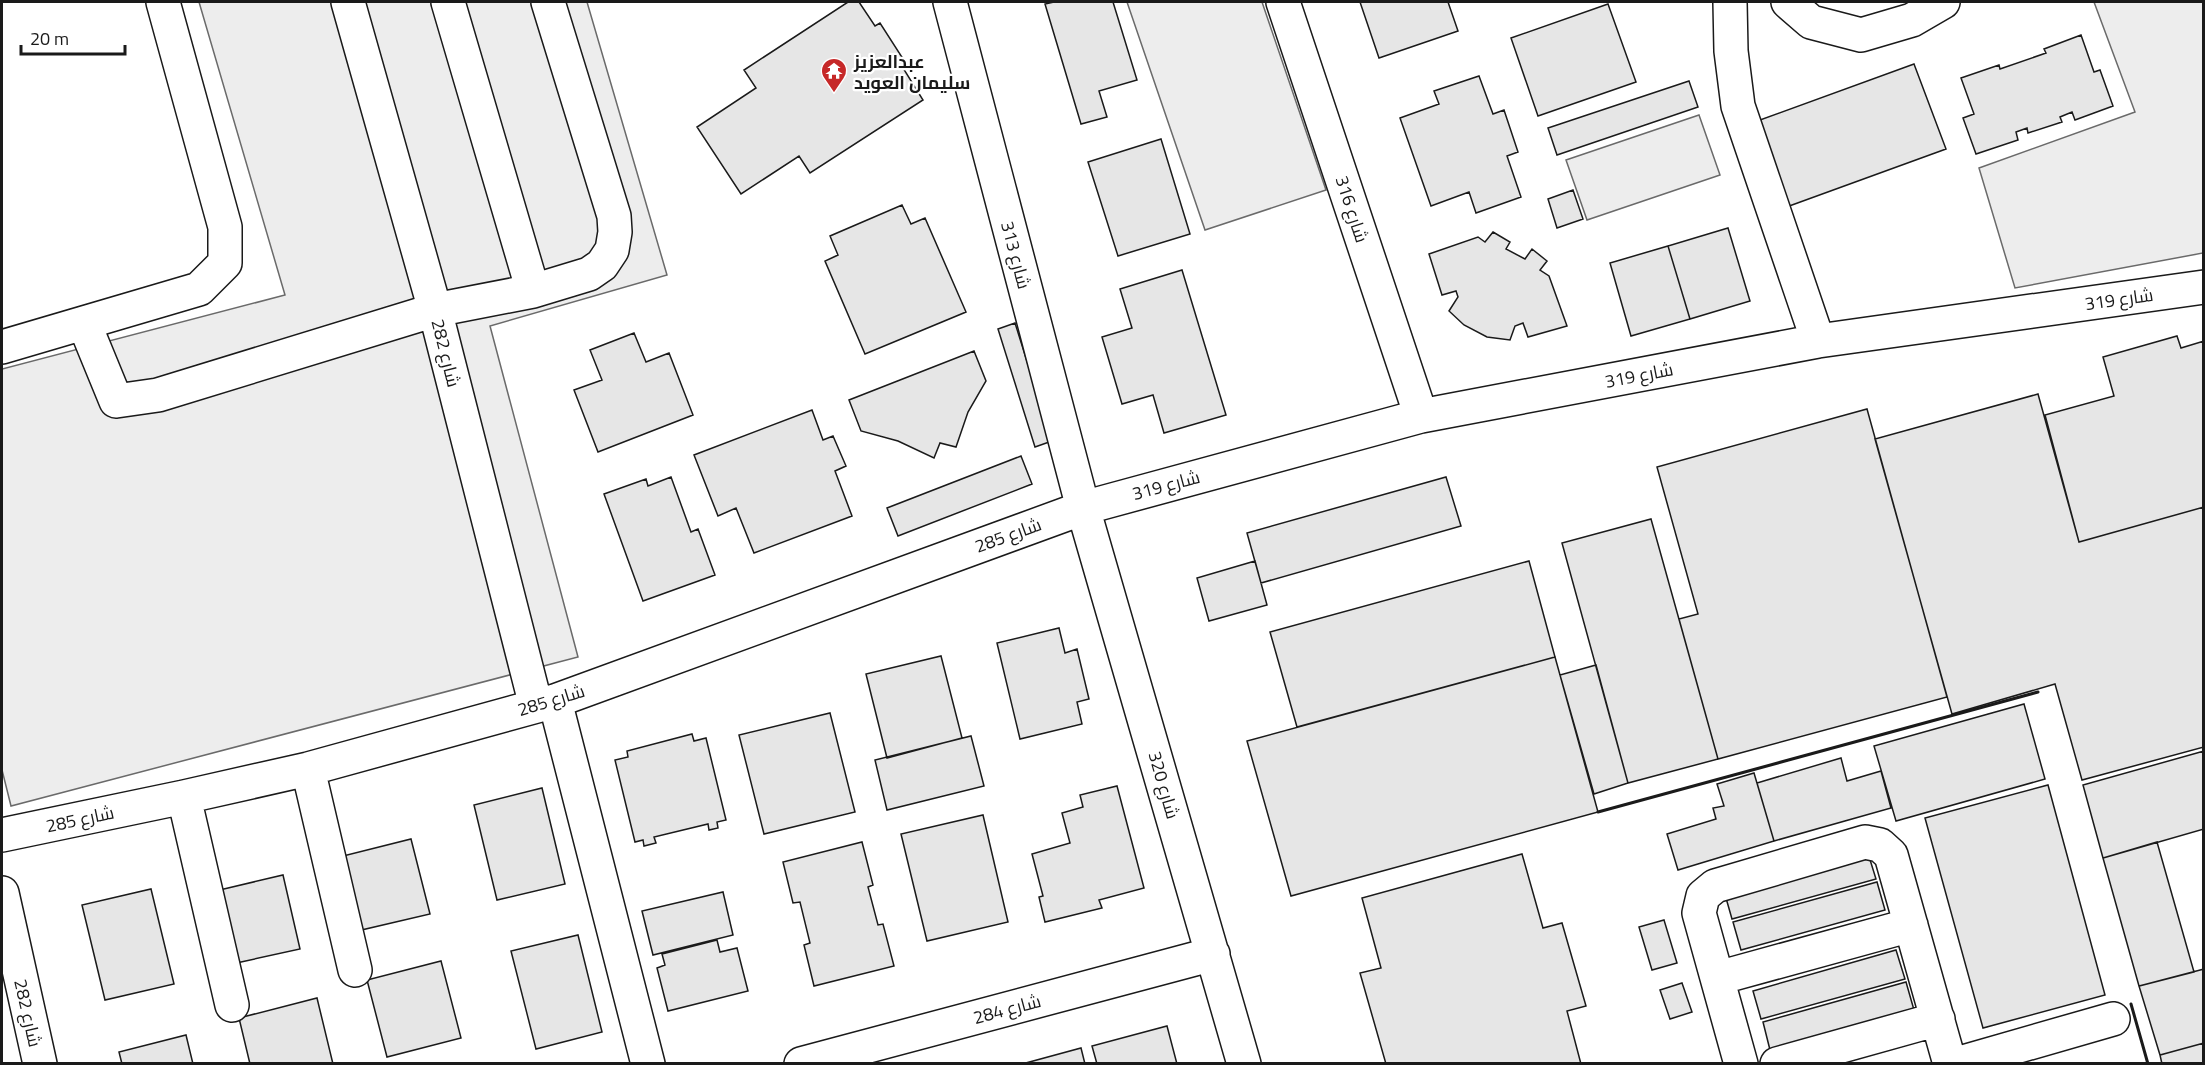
<svg xmlns="http://www.w3.org/2000/svg" width="2205" height="1065" font-family="'Titillium Web',Cairo,sans-serif">
<style>
.built{fill:#ededed;stroke:#6a6a6a;stroke-width:1.5}
.building{fill:#e6e6e6;stroke:#1a1a1a;stroke-width:1.5}
.lines{fill:none;stroke-linecap:round;stroke-linejoin:round}
.minor-casing{stroke:#1a1a1a;stroke-width:36}
.minor{stroke:#fff;stroke-width:33}
.wall{stroke:#1a1a1a;stroke-width:3}
.labels{text-anchor:middle;dominant-baseline:central;stroke-width:4.5;stroke-linejoin:round;paint-order:stroke}
.poi-label{font-size:18px;font-weight:bold;fill:#1a1a1a;stroke:#fff;text-anchor:start}
.street-label{font-size:18px;fill:#1a1a1a;stroke:#fff}
</style>
<rect width="100%" height="100%" fill="#fff"/>
<path class="built" d="M199,2H587L667,275L490,326L578,657L11,806L2,770V369L285,295Z
M1127,2H1262L1326,190L1205,230Z
M2094,2H2203V253L2015,288L1979,168L2135,112Z
M1699,115L1720,175L1587,220L1566,160Z"/>
<path class="building" d="M848,2H859L875,26L880,23L907,65L903,68L923,100L810,173L799,156L741,194L697,127L756,88L744,70Z
M1054,2H1113L1137,80L1099,91L1107,117L1081,124L1045,4Z
M1360,2H1448L1458,31L1379,58Z
M1608,4L1636,82L1538,116L1511,38Z
M2081,35L2094,72L2100,70L2113,106L2075,120L2072,112L2060,117L2062,122L2028,133L2027,128L2016,132L2018,140L1976,154L1963,118L1974,114L1961,78L1999,65L2000,69L2046,53L2044,49Z
M1914,64L1946,149L1781,209L1749,124Z
M1479,76L1493,114L1504,110L1518,152L1507,156L1521,197L1476,213L1469,192L1431,206L1400,118L1439,104L1434,91Z
M1689,81L1698,107L1557,155L1548,128Z
M1161,139L1190,234L1118,256L1088,162Z
M1573,190L1583,219L1557,228L1548,199Z
M902,205L911,224L925,218L966,312L865,354L825,261L838,255L830,236Z
M1728,228L1750,301L1690,319L1668,246Z
M1493,232L1510,242L1506,249L1525,259L1532,249L1547,261L1540,270L1549,276L1567,326L1528,337L1523,323L1515,326L1510,340L1487,337L1464,325L1449,311L1458,297L1456,291L1442,295L1429,254L1478,237L1485,242Z
M1668,246L1690,319L1631,336L1610,263Z
M1182,270L1226,415L1164,433L1153,395L1122,404L1102,337L1132,328L1120,289Z
M1015,323L1052,441L1035,447L998,329Z
M634,333L646,362L669,353L693,415L598,452L574,390L602,380L590,350Z
M2177,336L2181,348L2204,341V507L2079,542L2045,415L2114,396L2103,357Z
M974,351L986,381L968,412L956,447L940,443L934,458L898,441L861,431L849,400Z
M2038,394L2079,542L2204,507V747L2082,780L2055,684L1952,714L1875,439Z
M1867,409L1947,697L1718,759L1679,619L1698,614L1657,467Z
M812,410L823,440L833,436L846,466L835,471L852,516L754,553L736,508L718,516L694,455Z
M1021,456L1032,484L898,536L887,508Z
M671,477L691,532L698,529L715,575L643,601L604,494L646,479L648,486Z
M1446,477L1461,526L1261,583L1247,533Z
M1651,519L1718,759L1628,783L1562,543Z
M1255,561L1267,605L1209,621L1197,578Z
M1529,561L1555,657L1297,727L1270,632Z
M1059,628L1065,653L1077,649L1089,699L1077,702L1082,724L1020,739L997,643Z
M941,656L962,738L887,758L866,674Z
M1555,657L1598,812L1291,896L1247,741Z
M1596,665L1628,783L1594,794L1560,675Z
M2024,704L2045,779L1896,821L1874,746Z
M830,713L855,812L764,834L739,735Z
M692,734L694,741L706,738L726,820L717,822L718,828L709,830L708,824L654,837L656,843L644,846L643,840L635,842L615,760L628,757L627,751Z
M971,736L984,786L887,810L875,760Z
M2204,751V829L2103,858L2083,785Z
M1841,758L1847,781L1881,771L1891,808L1774,841L1757,783Z
M1754,773L1774,841L1678,870L1667,834L1716,819L1713,808L1724,806L1717,784Z
M2048,785L2105,995L1983,1028L1925,818Z
M1117,786L1144,888L1099,900L1102,908L1045,922L1039,897L1043,896L1032,854L1070,843L1062,813L1083,807L1080,795Z
M542,788L565,884L497,900L474,805Z
M983,815L1008,922L927,941L901,834Z
M411,839L430,914L357,931L339,857Z
M862,842L873,885L868,887L878,925L883,924L894,966L814,986L804,945L810,943L800,902L793,903L783,862Z
M2157,842L2194,972L2139,986L2103,858Z
M1867,850L1876,879L1732,919L1724,891Z
M1522,854L1543,928L1562,923L1586,1006L1567,1011L1581,1064H1386L1360,973L1381,968L1362,898Z
M283,875L300,949L227,965L211,892Z
M1877,882L1885,910L1741,950L1733,922Z
M151,889L174,984L105,1000L82,905Z
M723,892L733,935L653,955L642,911Z
M1664,920L1677,963L1652,970L1639,927Z
M578,935L602,1032L536,1049L511,951Z
M717,940L720,952L737,948L748,991L668,1011L657,968L665,965L662,954Z
M1896,950L1905,979L1761,1019L1753,991Z
M441,961L461,1038L387,1057L367,980Z
M2204,969V1043L2160,1055L2139,986Z
M1906,982L1914,1010L1770,1050L1763,1022Z
M1682,983L1692,1012L1670,1019L1660,990Z
M317,998L333,1064H250L239,1018Z
M1167,1026L1177,1064H1097L1092,1046Z
M186,1035L193,1064H122L119,1052Z
M2204,1043V1064H2162L2160,1055Z
M1081,1048L1085,1064H1022Z"/>
<g class="lines">
<defs>
<path id="minor" d="M348,2L435,310L536,706
M448,2L533,291
M950,2L1083,508L1244,1064
M1283,2L1421,416
M1730,2L1731,51L1738,106L1818,341
M1788,2L1811,22L1861,35L1912,20L1943,2
M84,323L116,401L158,395L435,310L533,291L589,274L602,265L612,250L615,232L614,216L548,2
M2,347L199,289L225,263V227L163,2
M555,701L648,1064
M308,769L355,970
M184,797L232,1005
M2,835L184,797L308,769L555,701L1083,508L1421,416L1818,341L2204,287
M2,893L40,1064
M1718,978L1911,925
M801,1064L1213,954
M1741,1064L1699,913L1703,896L1715,886L1865,842L1880,845L1891,855L1950,1064
M1777,1064L1938,1019
M1956,1064L2113,1019"/>
</defs>
<use href="#minor" class="minor-casing"/>
<use href="#minor" class="minor"/>
<path class="wall" d="M1598,812L2038,692
M2131,1004L2148,1064"/>
</g>
<defs>
<symbol id="temple-pin" viewBox="-11 -11 22 30"><path d="M0 17L-7.5 6A9.5 9.5 0 1 1 7.5 6Z" fill="#c62828" stroke="#fff"/><path d="M0-6L5-2H3V0L6.5 2.5H4V6H1.5V3h-3V6H-4V2.5H-6.5L-3 0V-2H-5Z" fill="#fff"/></symbol>
</defs>
<g fill-rule="evenodd">
<use href="#temple-pin" x="819" y="56" width="30" height="40"/>
</g>
<g class="labels">
<g class="poi-label">
<text x="854" y="61">عبدالعزيز<tspan x="854" dy="21">سليمان العويد</tspan></text>
</g>
<g class="street-label">
<text transform="translate(1352 209) rotate(72)">شارع 316</text>
<text transform="translate(1016 255) rotate(75)">شارع 313</text>
<text transform="translate(2119 299) rotate(-8)">شارع 319</text>
<text transform="translate(446 353) rotate(76)">شارع 282</text>
<text transform="translate(1639 375) rotate(-11)">شارع 319</text>
<text transform="translate(1166 485) rotate(-15)">شارع 319</text>
<text transform="translate(1008 535) rotate(-20)">شارع 285</text>
<text transform="translate(551 700) rotate(-17)">شارع 285</text>
<text transform="translate(1164 785) rotate(74)">شارع 320</text>
<text transform="translate(80 819) rotate(-12)">شارع 285</text>
<text transform="translate(1007 1009) rotate(-15)">شارع 284</text>
<text transform="translate(28 1013) rotate(77)">شارع 282</text>
</g>
</g>
<rect width="2205" height="1065" fill="none" stroke="#1a1a1a" stroke-width="6"/>
<path d="M21 45v9h104v-9" fill="none" stroke="#1a1a1a" stroke-width="3"/>
<text x="30" y="45" font-size="18" fill="#1a1a1a" stroke="#ffffff" stroke-width="4.5" paint-order="stroke">20 m</text>
</svg>
